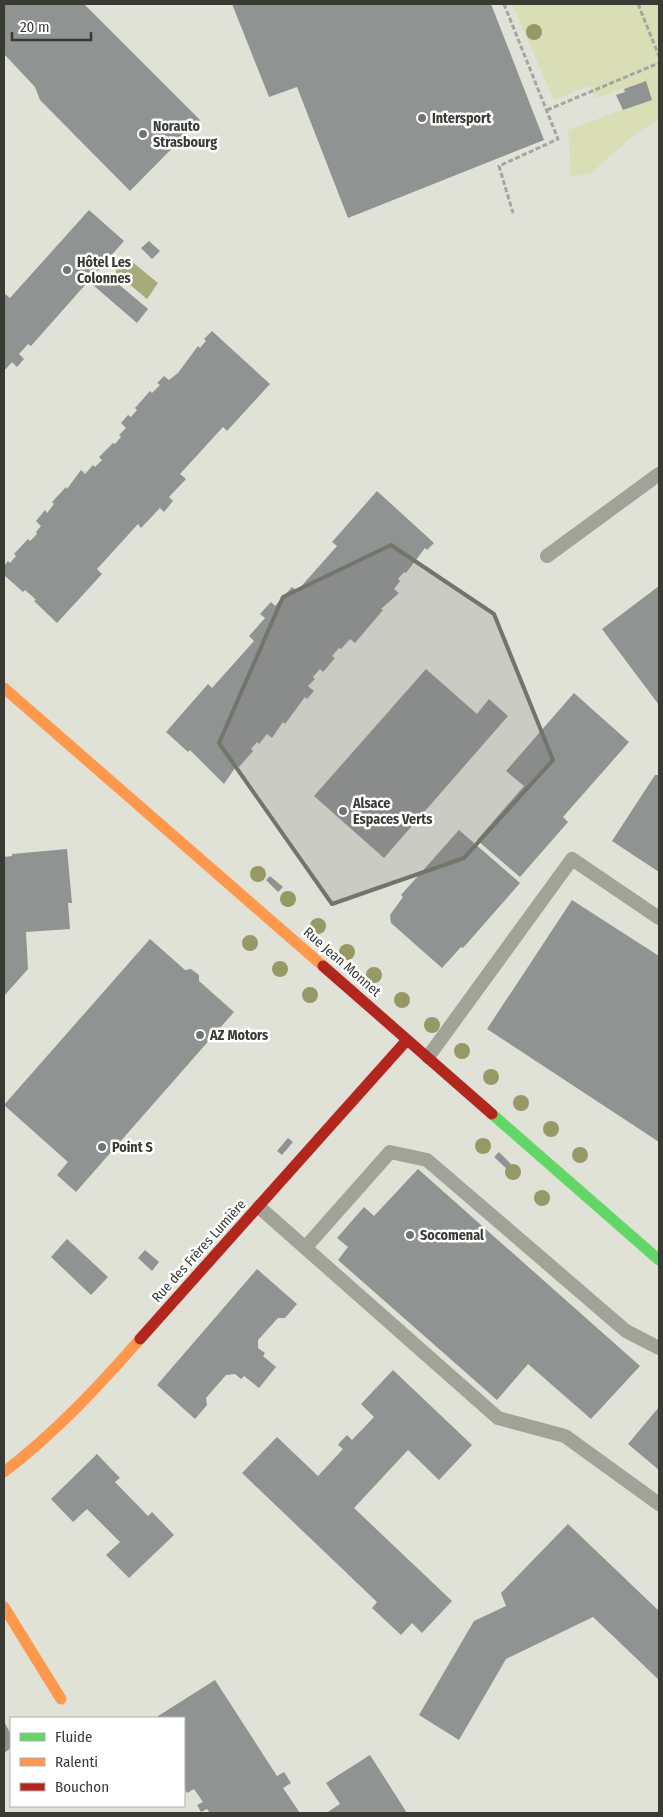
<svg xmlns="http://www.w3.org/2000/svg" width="663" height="1817" font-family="'Fira Sans Condensed',sans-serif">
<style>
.green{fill:#dadeb6}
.water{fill:#a7ab78}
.building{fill:#8f9391}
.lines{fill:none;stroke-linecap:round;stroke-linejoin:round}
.path{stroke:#a4a59c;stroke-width:3;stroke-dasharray:5 2.5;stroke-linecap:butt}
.lane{stroke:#a1a298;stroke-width:14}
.fast{stroke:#63d668;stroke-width:11}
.slow{stroke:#ff974d;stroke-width:11}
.jam{stroke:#b3261e;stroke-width:11}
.tree{fill:#969866}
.marked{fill:#73756c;fill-opacity:0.2;stroke:#73756c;stroke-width:4;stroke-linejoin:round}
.poi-dot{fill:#73756c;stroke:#fff;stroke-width:2}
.labels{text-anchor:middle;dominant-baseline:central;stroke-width:5;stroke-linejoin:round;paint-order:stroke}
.poi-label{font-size:14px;font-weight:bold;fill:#393a33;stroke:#fff;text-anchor:start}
.street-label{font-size:14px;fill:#393a33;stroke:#fff}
</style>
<rect width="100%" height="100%" fill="#e0e2d7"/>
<path class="green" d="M512,4H659V120L639,131L591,173L571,177L568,130L652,99L645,81L596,98L589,86L554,100Z"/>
<path class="water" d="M119,259L131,261L158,283L147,299L116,273V262Z"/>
<path class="building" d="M4,4H84L200,120L130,191L40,100L35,87L4,54Z
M232,4H491L544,140L348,218L297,87L269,97Z
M646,81L652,100L623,110L616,95L625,92L624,89Z
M89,210L124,241L31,346L28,344L19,354L24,359L17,367L12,362L4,371V293L10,298Z
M149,241L160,251L152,259L141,248Z
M104,272L148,309L137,323L93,285Z
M212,331L270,384L227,431L223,427L180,474L186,479L169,497L173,501L164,512L160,508L141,528L138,524L97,569L102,574L57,623L34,601L36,600L32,596L25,590L23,592L4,575V566L8,561L10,563L16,556L14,554L28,539L30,541L37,534L36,532L41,526L36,521L45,510L47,513L54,504L52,502L66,487L67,489L81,470L85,474L93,465L95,467L102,460L99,457L113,443L115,444L121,437L119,435L126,428L121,423L128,415L131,417L137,410L135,408L150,391L152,393L160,385L157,383L164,376L169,380L178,373L198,346L200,348L206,341L204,339Z
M377,491L434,543L427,550L425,548L406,573L404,572L398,579L400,581L394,589L399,593L381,609L383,610L355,643L350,639L341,649L339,648L332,656L335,658L323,672L320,669L313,677L315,679L308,686L314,691L307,699L305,697L285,724L283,722L272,738L267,734L259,744L257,742L251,749L253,751L239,767L237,765L224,784L190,750L188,752L166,732L208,684L212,688L254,641L249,636L265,618L260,614L271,602L275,606L292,587L297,591L337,546L332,542Z
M659,586V705L602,629Z
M426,669L477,714L489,699L508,716L384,858L314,796Z
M574,693L629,742L563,817L568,822L520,877L477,840L524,786L506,771Z
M655,775H659V872L612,841Z
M459,830L520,883L463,948L461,947L442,968L391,923L390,915L403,897L401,895Z
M67,849L72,903H68L70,929L26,932L28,969L4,996V857L12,856V854Z
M270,876L283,887L278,892L266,880Z
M572,900L659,956V1142L487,1029Z
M150,939L185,970L191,969L199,975V981L234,1012L76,1192L57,1175L68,1162L4,1105Z
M288,1138L293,1142L282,1155L277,1151Z
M499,1152L511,1164L507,1169L494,1157Z
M418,1169L640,1366L591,1419L528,1364L497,1400L338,1260L348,1247L337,1238L364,1207L374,1216Z
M67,1239L108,1277L91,1295L51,1257Z
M145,1250L159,1262L152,1271L138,1258Z
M257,1269L297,1304L285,1318H278L258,1340V1348L265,1353L263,1356L276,1367L259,1388L244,1376L241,1379L235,1374L226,1375L206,1398L207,1405L195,1419L157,1385Z
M393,1370L472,1445L439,1480L408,1450L354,1508L452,1601L422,1633L412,1623L401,1635L372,1608L377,1602L242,1473L277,1437L318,1476L343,1449L338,1445L341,1441L347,1435L352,1440L374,1417L361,1404Z
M659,1407V1470L628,1444Z
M97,1454L120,1478L115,1482L148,1516L152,1512L174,1535L129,1578L106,1555L120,1542L87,1509L73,1522L51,1499Z
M568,1524L659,1611V1680L593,1617L506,1659L459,1740L419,1715L474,1621L506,1606L501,1593Z
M215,1680L277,1776L284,1772L291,1783L283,1788L300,1813H210L207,1809L201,1812L197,1805L203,1802L194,1789L187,1793L184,1788V1718H155Z
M4,1722L11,1734V1748L4,1753Z
M370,1755L407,1813H326L340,1804L326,1783Z"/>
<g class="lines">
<path class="path" d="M504,4L558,139L499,166L513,213
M638,4L659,56
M547,110L659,63"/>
<path class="lane" d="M547,556L659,474
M428,1057L572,859L659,918
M259,1207L498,1418L565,1436L659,1504
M305,1248L390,1152L427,1160L626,1331L659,1348"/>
<path class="fast" d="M492,1114L659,1260"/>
<path class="slow" d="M4,688L323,966
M4,1472C55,1433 98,1387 140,1339
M4,1607L61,1699"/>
<path class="jam" d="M323,966L492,1114
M140,1339L407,1040"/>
</g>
<g class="tree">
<circle cx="534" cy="32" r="8"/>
<circle cx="258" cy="874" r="8"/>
<circle cx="288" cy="899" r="8"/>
<circle cx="318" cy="926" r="8"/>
<circle cx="250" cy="943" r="8"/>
<circle cx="347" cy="952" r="8"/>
<circle cx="280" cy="969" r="8"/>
<circle cx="374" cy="975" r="8"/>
<circle cx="310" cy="995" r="8"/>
<circle cx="402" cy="1000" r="8"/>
<circle cx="432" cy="1025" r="8"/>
<circle cx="462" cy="1051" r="8"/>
<circle cx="491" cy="1077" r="8"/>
<circle cx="521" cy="1103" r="8"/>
<circle cx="551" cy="1129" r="8"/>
<circle cx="483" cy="1146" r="8"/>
<circle cx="580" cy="1155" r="8"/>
<circle cx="513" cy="1172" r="8"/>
<circle cx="542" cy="1198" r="8"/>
</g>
<path class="marked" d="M391,545L494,614L553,760L464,858L332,904L219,743L283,597Z"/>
<g class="poi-dot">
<circle cx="422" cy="118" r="5"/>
<circle cx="143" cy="134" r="5"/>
<circle cx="67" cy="270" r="5"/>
<circle cx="343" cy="811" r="5"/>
<circle cx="200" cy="1035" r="5"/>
<circle cx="102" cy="1147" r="5"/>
<circle cx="410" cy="1235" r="5"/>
</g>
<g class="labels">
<g class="poi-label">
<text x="432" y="118">Intersport</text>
<text x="153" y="126">Norauto<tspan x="153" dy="16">Strasbourg</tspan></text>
<text x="77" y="262">Hôtel Les<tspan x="77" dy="16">Colonnes</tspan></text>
<text x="353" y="803">Alsace<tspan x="353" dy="16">Espaces Verts</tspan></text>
<text x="210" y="1035">AZ Motors</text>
<text x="112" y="1147">Point S</text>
<text x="420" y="1235">Socomenal</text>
</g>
<g class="street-label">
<text transform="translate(342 962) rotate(41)">Rue Jean Monnet</text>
<text transform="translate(199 1251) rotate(-48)">Rue des Frères Lumière</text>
</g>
</g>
<rect width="663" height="1817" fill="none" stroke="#393a33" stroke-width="10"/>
<rect x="10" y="1717" width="175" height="90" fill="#ffffff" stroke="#b0b0ad"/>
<rect x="20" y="1733" width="25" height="8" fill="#63d668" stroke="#b0b0ad"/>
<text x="55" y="1742" font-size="15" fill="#393a33">Fluide</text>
<rect x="20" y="1758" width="25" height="8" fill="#ff974d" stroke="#b0b0ad"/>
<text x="55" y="1767" font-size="15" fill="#393a33">Ralenti</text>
<rect x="20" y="1783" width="25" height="8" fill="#b3261e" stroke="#b0b0ad"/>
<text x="55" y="1792" font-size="15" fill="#393a33">Bouchon</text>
<path d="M12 32v8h79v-8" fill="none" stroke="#393a33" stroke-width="2.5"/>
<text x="20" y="32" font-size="15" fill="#393a33" stroke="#ffffff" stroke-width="4" paint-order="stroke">20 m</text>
</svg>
